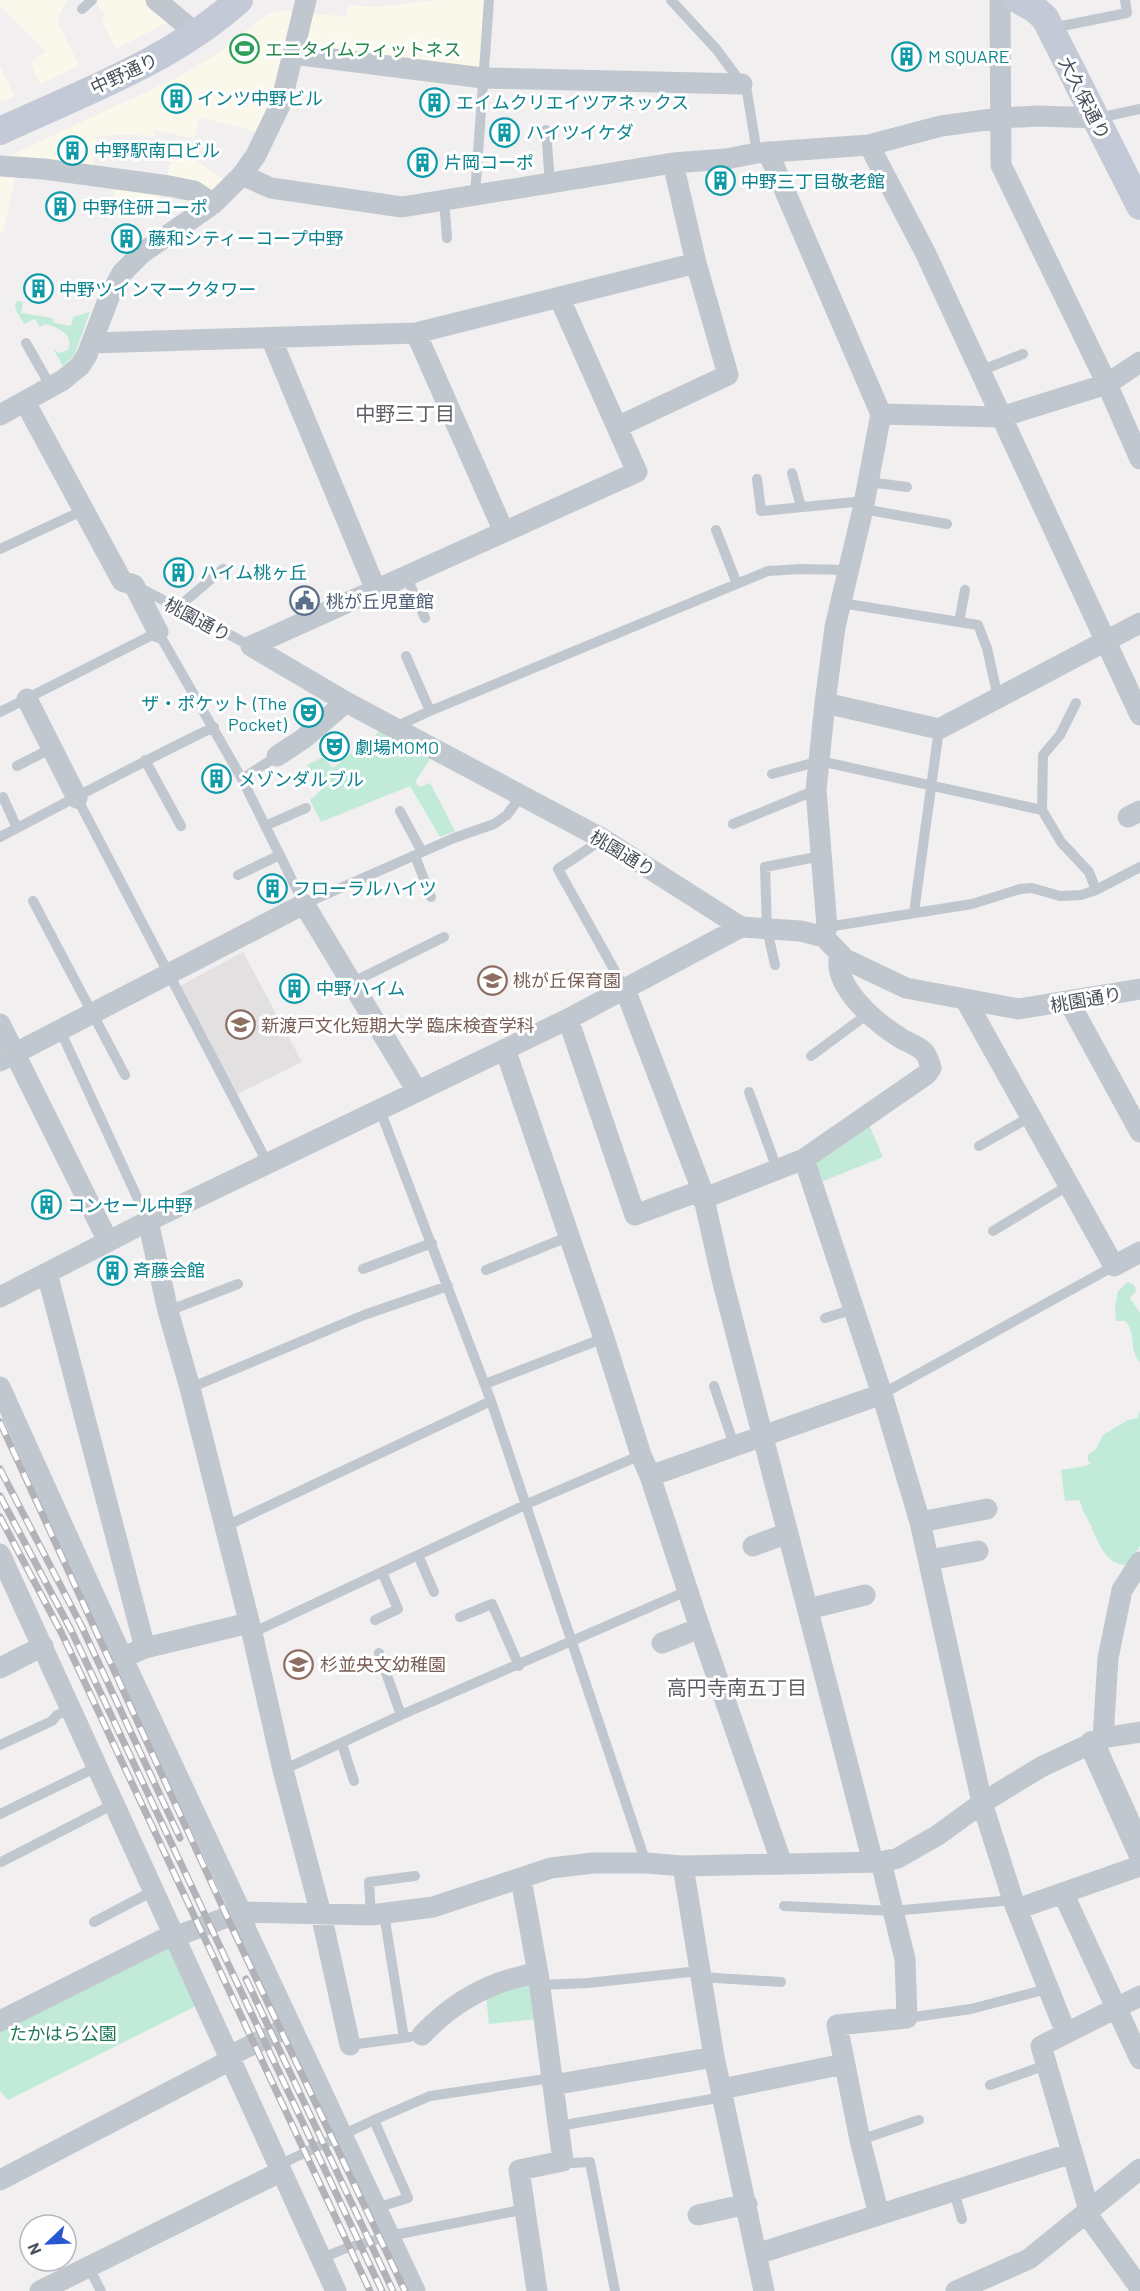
<svg xmlns="http://www.w3.org/2000/svg" width="1140" height="2291" font-family="Barlow,'Noto Sans JP',sans-serif">
<style>
.commercial{fill:#faf8ea}
.education{fill:#e2e0e0}
.green{fill:#c1ebd8}
.lines{fill:none;stroke-linecap:round;stroke-linejoin:round}
.service{stroke:#c0c7cf;stroke-width:10}
.minor{stroke:#c0c7cf;stroke-width:21}
.tertiary{stroke:#c0c7cf;stroke-width:26}
.secondary{stroke:#c3c9d6;stroke-width:28}
.rail-casing{stroke:#b1b3b8;stroke-width:7}
.rail{stroke:#fff;stroke-width:4.5;stroke-dasharray:14;stroke-linecap:butt}
.labels{text-anchor:middle;dominant-baseline:central;stroke-width:6;stroke-linejoin:round;paint-order:stroke}
.leisure-label{font-size:18px;fill:#27864d;stroke:#fff;text-anchor:start}
.culture-label{font-size:18px;fill:#0d838f;stroke:#fff;text-anchor:start}
.street-label{font-size:18px;fill:#484f5a;stroke:#fff}
.service-label{font-size:18px;fill:#4e5e75;stroke:#fff;text-anchor:start}
.education-label{font-size:18px;fill:#785e54;stroke:#fff;text-anchor:start}
.park-label{font-size:18px;fill:#1f7659;stroke:#fff}
.neighbourhood-label{font-size:20px;fill:#5c5e63;stroke:#fff}
</style>
<rect width="100%" height="100%" fill="#f1efef"/>
<path class="commercial" d="M2,0H67L57,20L79,66L40,84L30,63L46,51L0,6V1Z
M99,0H148L174,19L116,49L101,18L106,15L96,3Z
M437,0H484L480,71L303,51L312,13L347,17L348,5L376,7Z
M276,11H297L275,100L258,132L200,117L194,139L155,130L154,137L129,134L95,137L97,142L92,172L0,160L176,78L214,56L266,15Z
M0,66L14,96L1,102L0,98Z
M175,142L201,148L195,160L226,181L211,196L166,181Z
M0,170H17L3,234L0,233Z
M115,184L165,190L157,203L146,201L142,210L129,213L118,211V208H112Z"/>
<path class="education" d="M243,952L302,1062L237,1094L178,987Z"/>
<path class="green" d="M16,301L23,302L21,313L52,318L55,323L71,326L73,317L90,312L74,356L63,366L53,349L59,353L68,350C75,335 58,327 45,324L40,327L35,319L24,324L15,308Z
M381,727L432,756L415,782L419,787L430,783L455,831L440,837L410,786L321,822L310,800L321,790L307,765L323,757L333,768L351,753L361,758Z
M867,1120L883,1157L821,1182L813,1161Z
M1128,1282L1134,1285L1136,1291L1130,1298L1140,1313V1362C1128,1350 1137,1333 1125,1321H1116L1115,1307L1118,1291Z
M1140,1410V1546L1129,1565C1105,1567 1098,1540 1089,1522C1085,1514 1081,1508 1080,1500L1065,1501L1061,1470L1086,1466L1091,1463L1088,1461V1455L1096,1449L1103,1435L1128,1420L1138,1418Z
M171,1941L200,2004L8,2100L0,2091V2025Z
M531,1984L536,2019L489,2024L486,1996Z"/>
<g class="lines">
<path class="service" d="M671,0L717,50L742,84L746,86L757,153
M82,9L92,0
M1052,28L1127,13L1125,0
M1098,118L1140,109
M546,130L550,184
M475,195L489,0
M444,200L447,238
M26,343L51,387
M980,371L1023,354
M792,473L801,507
M757,479L761,511L865,501
M868,482L907,487
M863,509L947,524
M716,530L737,584
M0,549L84,510
M406,576L425,618
M140,588L251,646
M841,603L978,625L987,648L998,698
M177,608L223,569
M959,622L965,590
M406,656L430,711
M1076,703L1060,735L1043,755L1042,810L1061,842L1089,872L1096,890
M0,712L158,632L242,779L304,904L454,838L494,824L507,815L520,797
M395,727L430,711L768,571L801,569L848,570
M145,760L181,826
M17,766L52,748
M772,774L820,761L1042,810
M242,779L277,756
M3,797L17,828
M77,798L268,1164
M400,811L422,852
M733,824L816,790
M265,826L306,808
M0,837C71,800 141,762 214,727
M603,839L558,869L625,989
M415,856L431,897
M238,875L280,855
M33,901L125,1075
M914,912L939,729
M827,927L972,904L1020,889L1032,888L1060,896L1081,895L1096,890L1140,867
M775,965L767,929L765,867L821,856
M351,983L444,937
M60,1030L148,1221
M811,1056L861,1019L866,1011
M749,1092L777,1169
M380,1110L491,1401L646,1863
M979,1146L1030,1117
M993,1231L1069,1185
M363,1269L432,1243
M486,1270L570,1236
M168,1311L238,1284
M825,1318L854,1309
M485,1384L604,1338
M714,1386L734,1445
M190,1388L364,1315L448,1286
M882,1394L1114,1266
M224,1527L491,1401
M418,1555L434,1592
M460,1617L492,1604L519,1666
M375,1620L398,1609L382,1572
M252,1633L527,1504L641,1455
M379,1653L401,1715
M342,1744L354,1781
M0,1745L52,1721L57,1715L71,1709
M283,1770L401,1715L687,1591
M0,1814L97,1767
M1,1862L114,1804
M784,1906L893,1911L1013,1900
M384,1914L404,2038
M371,1915L369,1882L415,1876
M94,1922L153,1891
M700,1977L781,1982
M540,1985L588,1983L699,1971
M907,2018L971,2009L1047,1989
M350,2045L410,2037
M990,2085L1046,2065
M374,2120L408,2198L376,2208
M559,2126L723,2097
M860,2140L919,2120
M563,2161L570,2163L590,2162L615,2291
M280,2172L283,2163L374,2120L430,2096L552,2078
M954,2192L962,2219
M320,2259L344,2249L389,2236L526,2209
M88,2266L101,2291"/>
<path class="minor" d="M156,0L197,34
M1000,0L1001,165L1107,384L1140,459
M293,54L483,78L742,84
M869,145L925,252L1140,715
M768,152L881,414L863,509L835,627L825,703L816,790L827,927L824,937
M0,166L44,169L169,186L194,191L213,204
M242,175L271,188L402,207L673,163L726,159L757,153L869,145L941,126L1000,118L1039,116L1095,118
M416,333L504,532
M271,338L376,590
M92,343L416,333L696,263
M25,402L122,581L134,585L158,632
M881,414L1001,417L1107,384L1140,362
M0,415L63,380L80,366L87,355L110,295L122,273L142,253L213,204L242,175L256,155L281,103L306,0
M617,427L728,375L696,263L673,163
M251,646L346,702L603,839L741,927L801,931L824,937L845,959L906,988L1018,1009L1140,989
M251,646L637,472L559,297
M27,699L77,798
M825,703L939,729L1140,623
M277,756L303,739L346,702
M1128,817L1140,811
M625,989L702,1190L722,1279L873,1862
M965,999L1114,1266L1140,1252
M1069,1002L1140,1132
M568,1019L635,1215L702,1190
M0,1024L108,1241
M505,1049L604,1338L641,1455L650,1476L700,1628L782,1864
M0,1061L304,904L417,1091
M804,1159L927,1074L931,1068C929,1062 928,1055 923,1051C917,1045 906,1042 899,1037C875,1022 831,985 840,954
M702,1199L804,1159L882,1394L920,1522L982,1803L1013,1900L1066,2033
M148,1221L168,1311L190,1388L252,1633L283,1770L321,1914L350,2045
M47,1273L145,1648
M0,1297L148,1221L568,1019L741,927
M0,1387L122,1657L241,1912L246,1930L415,2291
M650,1476L882,1394
M920,1522L987,1509
M753,1546L788,1533
M0,1554L336,2291
M929,1560L978,1551
M808,1609L865,1595
M662,1643L700,1628
M133,1653L145,1648L249,1623
M0,1668L43,1646
M1103,1738L1108,1658L1122,1590L1140,1562
M683,1866L714,2057L764,2291
M521,1879L538,1973L563,2161L519,2170L537,2291
M1063,1893L1140,2059
M1017,1909L1140,1866
M0,2021L168,1937H174L241,1912L371,1915L433,1907L551,1868L593,1863H646L683,1866L881,1862L898,1858L938,1835L982,1803L1041,1767L1103,1738L1140,1732
M422,2035C454,2001 492,1980 538,1973
M553,2085L714,2057
M722,2089L844,2064
M0,2180L223,2064L229,2056L291,2026
M1089,2210L1041,2046L1140,1996
M1086,2213L1140,2288
M698,2215L747,2204
M879,2215L860,2140L837,2025L907,2018L905,1959L881,1862
M757,2254L1072,2153
M40,2291L280,2172
M956,2291L1029,2259L1140,2169"/>
<path class="tertiary" d="M1092,1744L1140,1851"/>
<path class="secondary" d="M1019,0L1035,9L1045,18L1140,206
M0,131C82,93 171,61 239,0"/>
<defs>
<path id="rail" d="M0,1422L235,1934L405,2291
M0,1469L81,1625L180,1838
M0,1496L71,1630L382,2291
M0,1517L62,1634L370,2291
M246,1979L393,2291"/>
</defs>
<use href="#rail" class="rail-casing"/>
<use href="#rail" class="rail"/>
</g>
<defs>
<symbol id="stadium-ring" viewBox="-11 -11 22 22"><circle r="9.5" fill="#fff" stroke="#2e9e5b" stroke-width="1.5"/><path d="M0-5a6.5 5 0 1 0 0 10a6.5 5 0 1 0 0-10ZM-3.5-1.8h7v3.6h-7Z" fill="#2e9e5b"/></symbol>
<symbol id="building-ring" viewBox="-11 -11 22 22"><circle r="9.5" fill="#fff" stroke="#0f9aa8" stroke-width="1.5"/><path d="M-4-6H4V6H1V3H-1V6H-4ZM-2.5-4.3h1.7v1.8h-1.7ZM.8-4.3h1.7v1.8H.8ZM-2.5-1h1.7V.8h-1.7ZM.8-1h1.7V.8H.8Z" fill="#0f9aa8"/></symbol>
<symbol id="civic-ring" viewBox="-11 -11 22 22"><circle r="9.5" fill="#fff" stroke="#5c6f8a" stroke-width="1.5"/><path d="M-.6-6.5H3V-4.5H.6V-3L4-1V1h2V6H-6V1h2V-1L-.6-3ZM-1.2 2.5V6h2.4V2.5Z" fill="#5c6f8a"/></symbol>
<symbol id="theatre-ring" viewBox="-11 -11 22 22"><circle r="9.5" fill="#fff" stroke="#0f9aa8" stroke-width="1.5"/><path d="M-5-5.5Q0-4 5-5.5V0Q5 5 0 6Q-5 5-5 0ZM-3.3-2.5H-1v1.5H-3.3ZM1-2.5H3.3v1.5H1ZM-2.8 1Q0 5.5 2.8 1Z" fill="#0f9aa8"/></symbol>
<symbol id="school-ring" viewBox="-11 -11 22 22"><circle r="9.5" fill="#fff" stroke="#8d6e63" stroke-width="1.5"/><path d="M0-5L7-2L0 1L-7-2ZM-4 1L0 2.5L4 1V4Q0 6-4 4Z" fill="#8d6e63"/></symbol>
<symbol id="university-ring" viewBox="-11 -11 22 22"><circle r="9.5" fill="#fff" stroke="#8d6e63" stroke-width="1.5"/><path d="M0-5L7-2L0 1L-7-2ZM-4 1L0 2.5L4 1V4Q0 6-4 4Z" fill="#8d6e63"/></symbol>
</defs>
<g fill-rule="evenodd">
<use href="#stadium-ring" x="228" y="32" width="33" height="33"/>
<use href="#building-ring" x="890" y="40" width="33" height="33"/>
<use href="#building-ring" x="160" y="82" width="33" height="33"/>
<use href="#building-ring" x="418" y="86" width="33" height="33"/>
<use href="#building-ring" x="488" y="116" width="33" height="33"/>
<use href="#building-ring" x="56" y="134" width="33" height="33"/>
<use href="#building-ring" x="406" y="146" width="33" height="33"/>
<use href="#building-ring" x="704" y="164" width="33" height="33"/>
<use href="#building-ring" x="44" y="190" width="33" height="33"/>
<use href="#building-ring" x="110" y="222" width="33" height="33"/>
<use href="#building-ring" x="22" y="272" width="33" height="33"/>
<use href="#building-ring" x="162" y="556" width="33" height="33"/>
<use href="#civic-ring" x="288" y="584" width="33" height="33"/>
<use href="#theatre-ring" x="292" y="696" width="33" height="33"/>
<use href="#theatre-ring" x="318" y="730" width="33" height="33"/>
<use href="#building-ring" x="200" y="762" width="33" height="33"/>
<use href="#building-ring" x="256" y="872" width="33" height="33"/>
<use href="#school-ring" x="476" y="964" width="33" height="33"/>
<use href="#building-ring" x="278" y="972" width="33" height="33"/>
<use href="#university-ring" x="224" y="1008" width="33" height="33"/>
<use href="#building-ring" x="30" y="1188" width="33" height="33"/>
<use href="#building-ring" x="96" y="1254" width="33" height="33"/>
<use href="#school-ring" x="282" y="1648" width="33" height="33"/>
</g>
<g class="labels">
<g class="leisure-label">
<text x="265" y="49">エニタイムフィットネス</text>
</g>
<g class="culture-label">
<text x="928" y="56">M SQUARE</text>
<text x="197" y="98">インツ中野ビル</text>
<text x="456" y="102">エイムクリエイツアネックス</text>
<text x="526" y="132">ハイツイケダ</text>
<text x="94" y="150">中野駅南口ビル</text>
<text x="444" y="162">片岡コーポ</text>
<text x="741" y="181">中野三丁目敬老館</text>
<text x="82" y="207">中野住研コーポ</text>
<text x="148" y="238">藤和シティーコープ中野</text>
<text x="59" y="289">中野ツインマークタワー</text>
<text x="200" y="572">ハイム桃ヶ丘</text>
<text x="287" y="703" text-anchor="end">ザ・ポケット (The<tspan x="287" dy="21">Pocket)</tspan></text>
<text x="355" y="747">劇場MOMO</text>
<text x="238" y="779">メゾンダルブル</text>
<text x="293" y="888">フローラルハイツ</text>
<text x="316" y="988">中野ハイム</text>
<text x="67" y="1205">コンセール中野</text>
<text x="133" y="1270">斉藤会館</text>
</g>
<g class="street-label">
<text transform="translate(124 73) rotate(-25)">中野通り</text>
<text transform="translate(1085 98) rotate(63)">大久保通り</text>
<text transform="translate(198 619) rotate(28)">桃園通り</text>
<text transform="translate(623 853) rotate(31)">桃園通り</text>
<text transform="translate(1086 999) rotate(-10)">桃園通り</text>
</g>
<g class="service-label">
<text x="326" y="601">桃が丘児童館</text>
</g>
<g class="education-label">
<text x="513" y="980">桃が丘保育園</text>
<text x="261" y="1025">新渡戸文化短期大学 臨床検査学科</text>
<text x="320" y="1664">杉並央文幼稚園</text>
</g>
<g class="park-label">
<text x="63" y="2033">たかはら公園</text>
</g>
<g class="neighbourhood-label">
<text x="405" y="413">中野三丁目</text>
<text x="737" y="1687">高円寺南五丁目</text>
</g>
</g>
<g transform="translate(48 2243) rotate(247)"><circle r="28" fill="#ffffff" stroke="#b6b9bd" stroke-width="1.5"/>
<path d="M0-4.5L10 22L0 15L-10 22Z" fill="#2957d1"/>
<text y="-9" font-size="16" font-weight="bold" text-anchor="middle" fill="#484f5a">N</text>
</g>
</svg>
